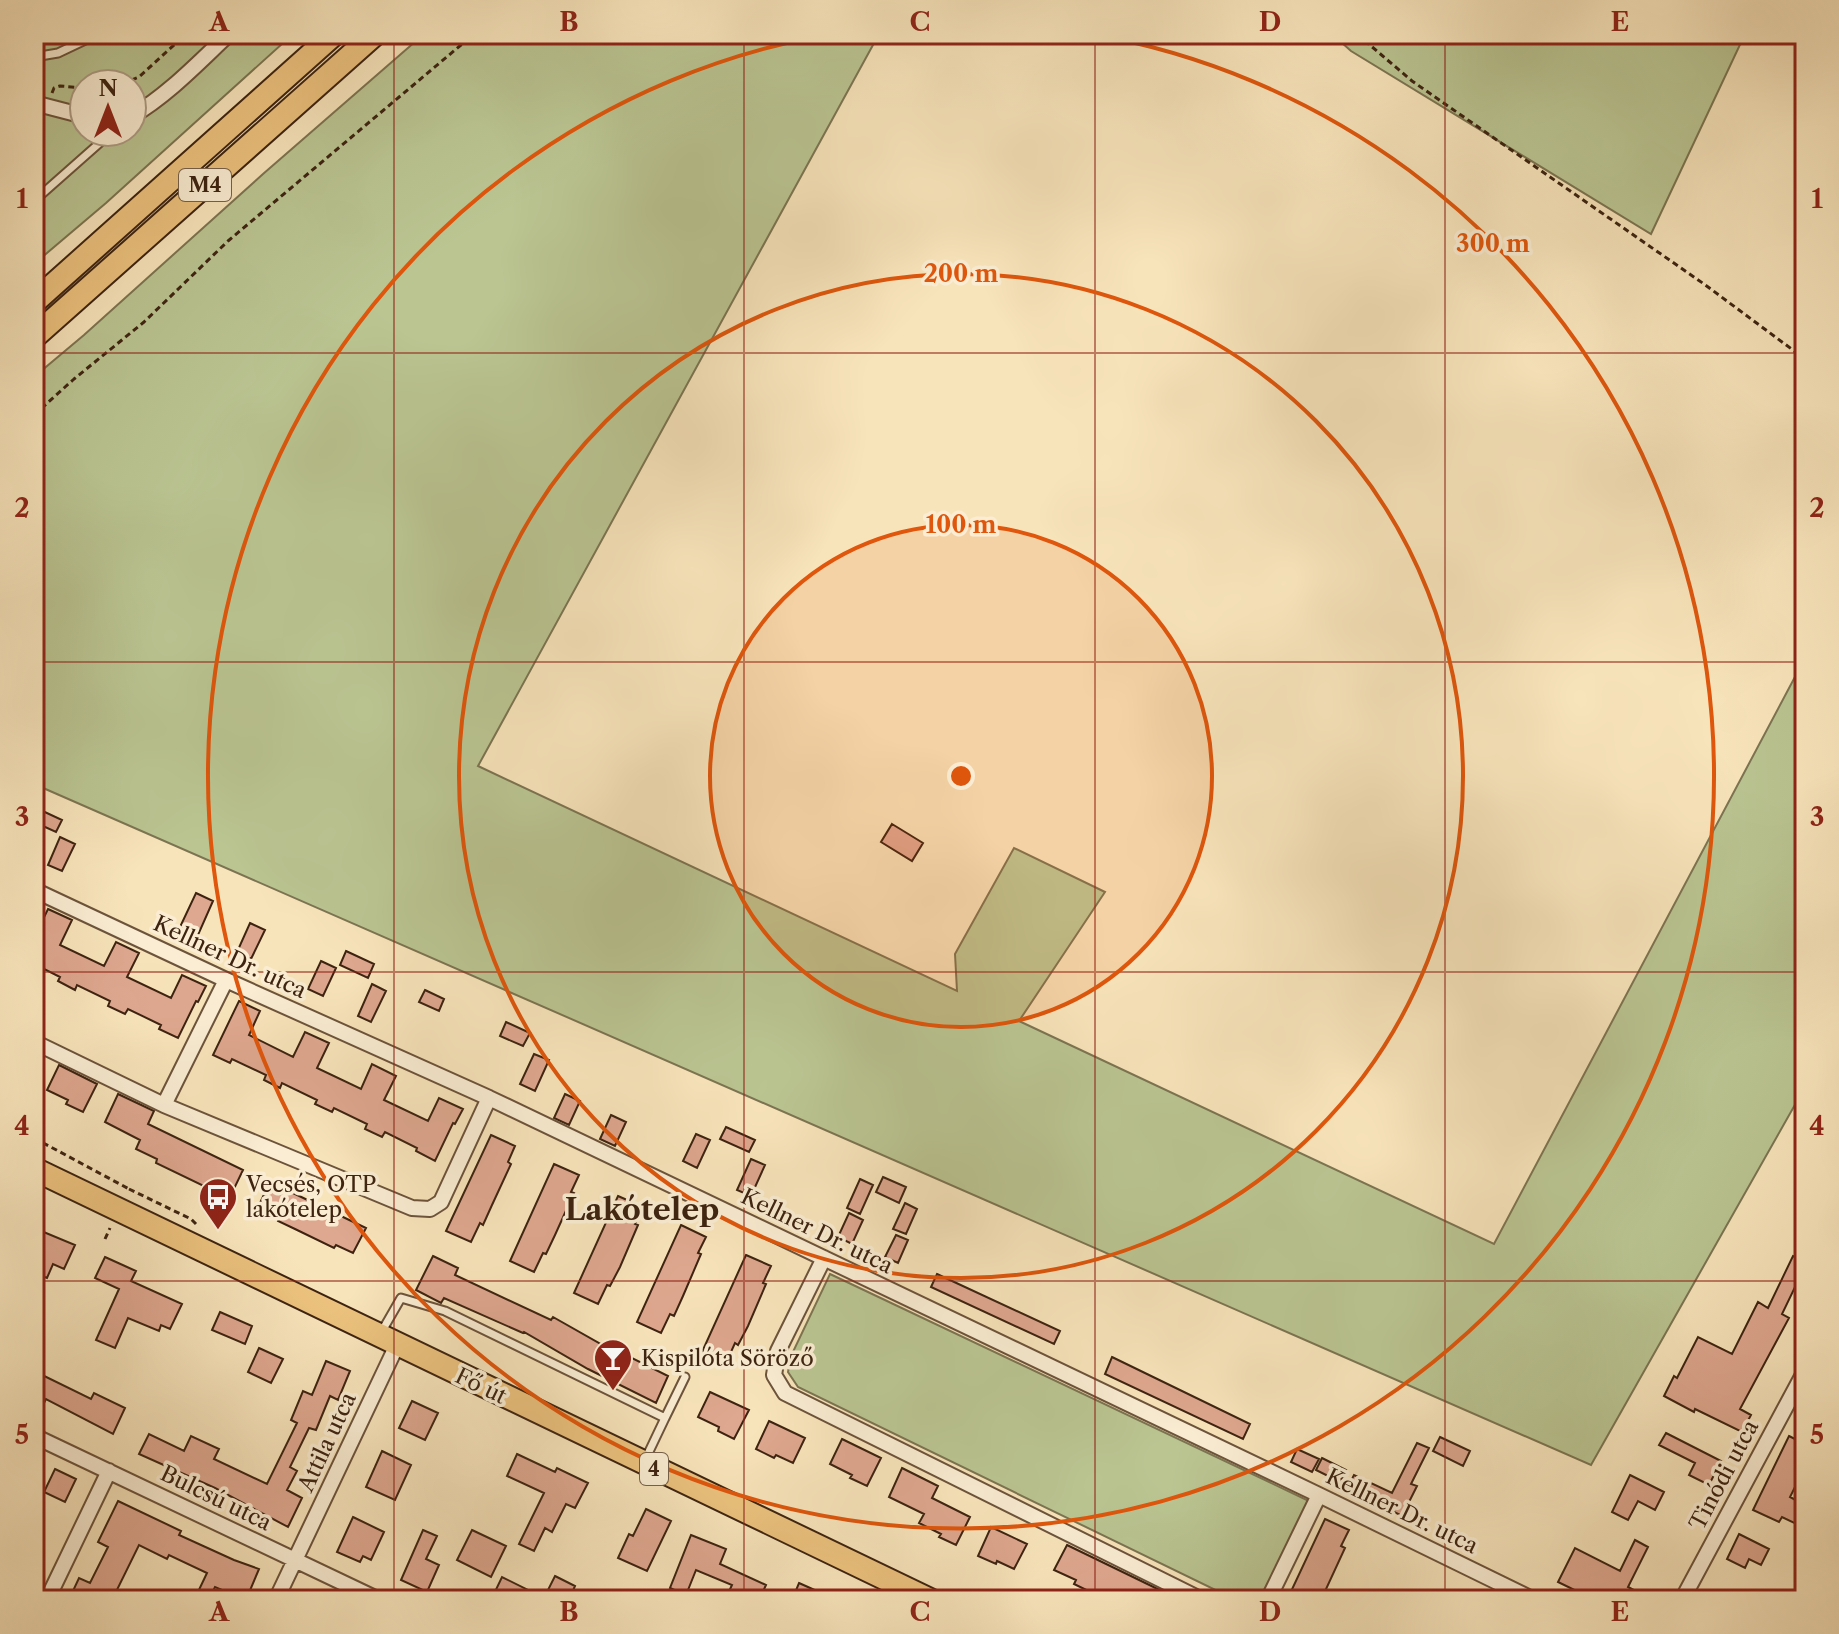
<svg xmlns="http://www.w3.org/2000/svg" width="1839" height="1634" font-family="'Libre Caslon Text',serif">
<style>
.green{fill:#bac592;stroke:#7c7451;stroke-width:2;fill-rule:evenodd}
.building{fill:#dea78f;stroke:#3d2310;stroke-width:2}
.lines{fill:none;stroke-linecap:round;stroke-linejoin:round}
.service-casing{stroke:#6c533b;stroke-width:11}
.minor-casing{stroke:#6c533b;stroke-width:18}
.primary-casing{stroke:#3d2310;stroke-width:26}
.trunk-casing{stroke:#3d2310;stroke-width:26}
.path{stroke:#3d2310;stroke-width:3;stroke-dasharray:6 4;stroke-linecap:butt}
.service{stroke:#faedd3;stroke-width:7}
.minor{stroke:#faedd3;stroke-width:14}
.primary{stroke:#ecc27e;stroke-width:22}
.trunk{stroke:#ecc27e;stroke-width:22}
.grid{fill:none;stroke:#8f2418;stroke-width:2;stroke-opacity:0.55}
.ring{fill:none;stroke:#df560c;stroke-width:4}
.labels{text-anchor:middle;dominant-baseline:central;stroke-width:7;stroke-linejoin:round;paint-order:stroke}
.shield{fill:#faedd3;stroke:#76604a;stroke-width:2}
.shield-label{font-size:20px;font-weight:bold;fill:#3d2310}
.street-label{font-size:22px;fill:#3d2310;stroke:#faedd3}
.poi-label{font-size:22px;fill:#3d2310;stroke:#faedd3;text-anchor:start}
.district-label{font-size:30px;font-weight:bold;fill:#3d2310;stroke:#faedd3}
.centre{fill:#df560c;stroke:#faedd3;stroke-width:4}
.ring-label{font-size:24px;text-anchor:middle;font-weight:bold;fill:#df560c;stroke:#faedd3;stroke-width:7;stroke-linejoin:round;paint-order:stroke}
.neatline{fill:none;stroke:#8f2418;stroke-width:3}
.grid-label{font-size:26px;text-anchor:middle;font-weight:bold;fill:#8f2418}
</style>
<rect width="100%" height="100%" fill="#f8e4bb"/>
<filter id="stains"><feTurbulence type="fractalNoise" baseFrequency=".0025" numOctaves="4"/><feColorMatrix values="0 0 0 0 .2 0 0 0 0 .09 0 0 0 0 .02 0 0 0 .5 -.17"/></filter>
<radialGradient id="worn" r=".72"><stop offset=".6" stop-color="#630" stop-opacity="0"/><stop offset="1" stop-color="#630" stop-opacity=".3"/></radialGradient>
<path class="green" d="M34,34H293L106,203L34,264ZM84,84H132V132H84Z
M424,34H879L478,766L957,991L955,954L1014,848L1105,892L1019,1021L1494,1244L1805,658V1087L1591,1465L34,784V377L84,335L263,174Z
M1332,34H1745L1651,234L1351,51Z
M830,1274L1309,1501L1262,1600H1236L798,1387L788,1372L791,1356Z"/>
<path class="building" d="M34,807L62,820L56,832L34,822Z
M892,824L923,843L912,861L881,842Z
M60,837L75,844L62,871L48,865Z
M196,893L213,901L198,935L180,927Z
M48,909L72,920L60,945L104,966L116,942L139,953L127,977L171,998L182,975L206,986L198,1002L196,1001L178,1038L159,1029L161,1025L128,1009L125,1014L108,1006L110,1001L77,985L75,990L58,981L60,977L34,964V938Z
M250,923L265,930L251,959L237,952Z
M346,951L374,964L368,978L340,965Z
M321,961L336,968L323,996L308,989Z
M372,984L386,991L371,1022L358,1016Z
M425,990L444,999L439,1011L419,1002Z
M239,1001L260,1011L249,1035L293,1057L305,1032L329,1043L317,1068L361,1089L372,1064L396,1076L384,1100L428,1121L439,1098L463,1109L455,1124L453,1123L435,1161L416,1151L417,1148L385,1132L382,1137L365,1129L367,1124L334,1108L332,1112L315,1104L317,1100L282,1083L280,1088L264,1080L266,1075L232,1059L230,1063L213,1055Z
M506,1022L530,1033L523,1046L500,1036Z
M534,1054L549,1060L535,1091L520,1084Z
M59,1065L97,1084L83,1112L66,1104L68,1100L47,1090Z
M118,1094L154,1111L148,1124L243,1170L231,1195L214,1187L212,1190L156,1163L157,1159L136,1149L140,1140L105,1122Z
M565,1094L580,1101L569,1125L554,1118Z
M611,1115L626,1122L615,1146L600,1139Z
M726,1127L755,1140L749,1152L720,1139Z
M696,1134L710,1140L697,1168L683,1161Z
M491,1135L515,1146L508,1162L511,1164L492,1205L483,1225L480,1223L471,1242L446,1231Z
M751,1159L765,1165L751,1196L737,1190Z
M554,1164L579,1175L571,1192L574,1193L555,1235L546,1254L543,1253L534,1272L510,1261Z
M883,1177L906,1187L899,1203L876,1192Z
M860,1179L873,1185L860,1214L847,1208Z
M270,1182L366,1228L353,1253L336,1245L334,1248L295,1229L278,1221L279,1217L258,1207Z
M618,1196L643,1207L635,1224L638,1225L620,1267L610,1286L607,1285L598,1304L574,1293Z
M905,1203L917,1209L906,1234L893,1229Z
M849,1213L863,1220L852,1244L838,1237Z
M681,1225L706,1237L698,1253L701,1254L683,1296L674,1316L670,1314L661,1333L637,1322Z
M34,1228L75,1245L64,1269L53,1264L47,1278L34,1273Z
M896,1235L908,1240L898,1263L885,1257Z
M746,1255L771,1266L763,1283L766,1284L748,1326L738,1345L735,1343L726,1363L702,1352Z
M433,1256L458,1268L455,1275L551,1320L553,1317L615,1352L616,1350L668,1376L656,1403L588,1369L524,1332L523,1333L444,1298L441,1303L416,1290Z
M1793,1256L1805,1262V1292L1795,1287L1782,1314L1789,1318L1740,1409L1751,1415L1742,1432L1695,1409L1694,1412L1664,1396L1674,1376L1677,1378L1698,1337L1732,1354L1758,1302L1768,1308Z
M105,1257L136,1271L131,1281L182,1304L170,1329L161,1325L159,1331L128,1318L115,1348L96,1340L119,1289L95,1278Z
M937,1274L1060,1331L1054,1344L931,1287Z
M220,1312L252,1326L245,1344L212,1330Z
M259,1348L283,1359L271,1383L248,1372Z
M1112,1357L1250,1424L1243,1439L1105,1374Z
M326,1361L350,1371L338,1400L330,1396L316,1430L309,1428L290,1467L297,1471L287,1490L302,1498L288,1527L215,1488L139,1454L149,1434L184,1451L191,1436L219,1449L214,1459L267,1484L297,1423L291,1420L303,1391L312,1395Z
M34,1371L91,1399L94,1393L125,1408L113,1434L46,1399L34,1423Z
M710,1392L749,1410L734,1439L718,1431L719,1427L698,1417Z
M412,1401L438,1413L425,1440L399,1428Z
M769,1421L805,1438L793,1463L776,1455L774,1458L756,1449Z
M1666,1433L1721,1461L1709,1485L1689,1475L1695,1463L1659,1445Z
M1789,1436L1805,1444V1467L1790,1497L1805,1505V1528L1782,1517L1779,1522L1753,1510Z
M1440,1437L1470,1451L1463,1466L1433,1451Z
M842,1439L881,1458L867,1486L850,1478L852,1475L830,1464Z
M1417,1443L1429,1448L1411,1484L1417,1486L1402,1516L1347,1488L1354,1475L1392,1493Z
M1297,1449L1319,1459L1312,1472L1291,1462Z
M382,1451L411,1465L395,1500L366,1487Z
M517,1454L555,1472L557,1468L588,1483L575,1508L566,1504L552,1532L545,1528L534,1551L519,1544L544,1493L507,1476Z
M1322,1458L1346,1470L1340,1482L1316,1470Z
M902,1468L938,1486L932,1498L970,1517L956,1545L939,1537L941,1534L919,1523L924,1514L889,1497Z
M55,1469L76,1479L65,1502L44,1492Z
M1630,1475L1664,1492L1655,1510L1638,1501L1628,1520L1612,1512Z
M118,1501L181,1531L179,1535L234,1560L259,1569L246,1600L215,1587L209,1599L197,1594L207,1573L169,1555L167,1559L139,1545L112,1600H86L72,1593L79,1578L90,1583L108,1547L98,1542Z
M646,1509L671,1521L647,1571L618,1558L629,1534L633,1536Z
M353,1517L384,1532L371,1560L363,1556L360,1562L337,1552Z
M1325,1519L1349,1530L1341,1546L1345,1548L1321,1600H1287Z
M991,1527L1027,1544L1014,1569L997,1561L996,1564L978,1556Z
M423,1530L437,1536L426,1559L439,1565L427,1592L401,1580Z
M472,1530L506,1546L491,1577L457,1560Z
M1739,1534L1769,1549L1761,1565L1749,1559L1745,1568L1727,1559Z
M691,1535L726,1549L720,1564L766,1585L759,1600H725L732,1585L696,1570L686,1595L670,1588Z
M1635,1540L1648,1547L1628,1587L1653,1600H1595L1558,1582L1575,1548L1620,1571Z
M1067,1545L1168,1594L1180,1600H1107L1074,1584L1076,1580L1054,1570Z
M555,1576L575,1586L569,1600H491L502,1577L544,1598Z
M799,1583L837,1600H792Z"/>
<g class="lines">
<defs>
<path id="service" d="M34,57L58,53L98,34
M34,201L112,132
M382,1331L401,1298L445,1311L665,1418L645,1460
M665,1418L685,1377"/>
<path id="minor" d="M34,103L84,116
M132,116C168,95 199,62 229,34
M34,890L226,980L489,1098L1319,1495L1534,1600
M34,1042L164,1105L412,1208L430,1209L441,1202L489,1098
M164,1105L226,980
M824,1258L778,1351L774,1375L785,1393L1202,1600
M34,1436L379,1600
M47,1600L109,1471
M276,1600L397,1345
M1268,1600L1319,1495
M1682,1600L1805,1371"/>
<path id="primary" d="M34,1169L930,1600"/>
<path id="trunk" d="M34,302L334,34
M34,337L375,34"/>
</defs>
<use href="#service" class="service-casing"/>
<use href="#minor" class="minor-casing"/>
<use href="#primary" class="primary-casing"/>
<use href="#trunk" class="trunk-casing"/>
<path class="path" d="M1357,34L1412,81L1704,284L1805,359
M122,84L139,77L186,34
M52,93L54,88L60,86L84,88
M34,137L38,134L43,119
M34,415L74,379L144,322L228,241L474,34
M34,1138L129,1189
M129,1189L191,1219L196,1224
M105,1239L110,1228"/>
<use href="#service" class="service"/>
<use href="#minor" class="minor"/>
<use href="#primary" class="primary"/>
<use href="#trunk" class="trunk"/>
</g>
<path class="grid" d="M394,34V1600M744,34V1600M1095,34V1600M1445,34V1600M34,353H1805M34,662H1805M34,972H1805M34,1281H1805"/>
<circle cx="961" cy="776" r="251" fill="#df560c" fill-opacity=".12"/>
<g class="ring">
<circle cx="961" cy="776" r="251"/>
<circle cx="961" cy="776" r="502"/>
<path d="M1092 34A753 753 0 1 1 830 34"/>
</g>
<defs>
<symbol id="bus-pin" viewBox="-11 -11 22 30"><path d="M0 17L-7.5 6A9.5 9.5 0 1 1 7.5 6Z" fill="#8f2418" stroke="#faedd3"/><path d="M-5-6H5V4H4V6H2V4H-2V6H-4V4H-5ZM-3.5-4V0h7V-4ZM-3.5 1.2v1.5H-2V1.2ZM2 1.2v1.5H3.5V1.2Z" fill="#fff"/></symbol>
<symbol id="bar-pin" viewBox="-11 -11 22 30"><path d="M0 17L-7.5 6A9.5 9.5 0 1 1 7.5 6Z" fill="#8f2418" stroke="#faedd3"/><path d="M-6-5H6L.8 .8V4.5H3.5V6h-7V4.5H-.8V.8Z" fill="#fff"/></symbol>
</defs>
<g fill-rule="evenodd">
<use href="#bus-pin" x="196" y="1175" width="44" height="60"/>
<use href="#bar-pin" x="591" y="1336" width="44" height="60"/>
</g>
<g class="labels">
<g class="shield">
<rect x="179" y="169" width="52" height="32" rx="6"/>
<rect x="640" y="1453" width="28" height="32" rx="6"/>
</g>
<g class="shield-label">
<text x="205" y="185">M4</text>
<text x="654" y="1469">4</text>
</g>
<g class="street-label">
<text transform="translate(230 957) rotate(25)">Kellner Dr. utca</text>
<text transform="translate(817 1231) rotate(26)">Kellner Dr. utca</text>
<text transform="translate(481 1386) rotate(26)">Fő út</text>
<text transform="translate(327 1442) rotate(-65)">Attila utca</text>
<text transform="translate(1724 1475) rotate(-62)">Tinódi utca</text>
<text transform="translate(216 1498) rotate(26)">Bulcsú utca</text>
<text transform="translate(1402 1511) rotate(26)">Kellner Dr. utca</text>
</g>
<g class="poi-label">
<text x="246" y="1184">Vecsés, OTP<tspan x="246" dy="25">lakótelep</tspan></text>
<text x="641" y="1358">Kispilóta Söröző</text>
</g>
<g class="district-label">
<text x="642" y="1209">Lakótelep</text>
</g>
</g>
<circle cx="961" cy="776" r="12" class="centre"/>
<g class="ring-label">
<text x="1493" y="252">300 m</text>
<text x="961" y="282">200 m</text>
<text x="961" y="533">100 m</text>
</g>
<rect width="1839" height="1634" fill="none" stroke="#f8e4bb" stroke-width="88"/>
<g transform="translate(108 108)"><circle r="38" fill="#faedd3" stroke="#ae9c85" stroke-width="2"/>
<path d="M0-6L14 30L0 20L-14 30Z" fill="#8f2418"/>
<text y="-12" font-size="22" font-weight="bold" text-anchor="middle" fill="#3d2310">N</text>
</g>
<rect x="44" y="44" width="1751" height="1546" class="neatline"/>
<g class="grid-label">
<text x="219" y="31">A</text>
<text x="569" y="31">B</text>
<text x="920" y="31">C</text>
<text x="1270" y="31">D</text>
<text x="1620" y="31">E</text>
<text x="22" y="208">1</text>
<text x="1817" y="208">1</text>
<text x="22" y="517">2</text>
<text x="1817" y="517">2</text>
<text x="22" y="826">3</text>
<text x="1817" y="826">3</text>
<text x="22" y="1135">4</text>
<text x="1817" y="1135">4</text>
<text x="22" y="1444">5</text>
<text x="1817" y="1444">5</text>
<text x="219" y="1621">A</text>
<text x="569" y="1621">B</text>
<text x="920" y="1621">C</text>
<text x="1270" y="1621">D</text>
<text x="1620" y="1621">E</text>
</g>
<rect width="100%" height="100%" filter="url(#stains)"/>
<rect width="100%" height="100%" fill="url(#worn)"/>
</svg>
